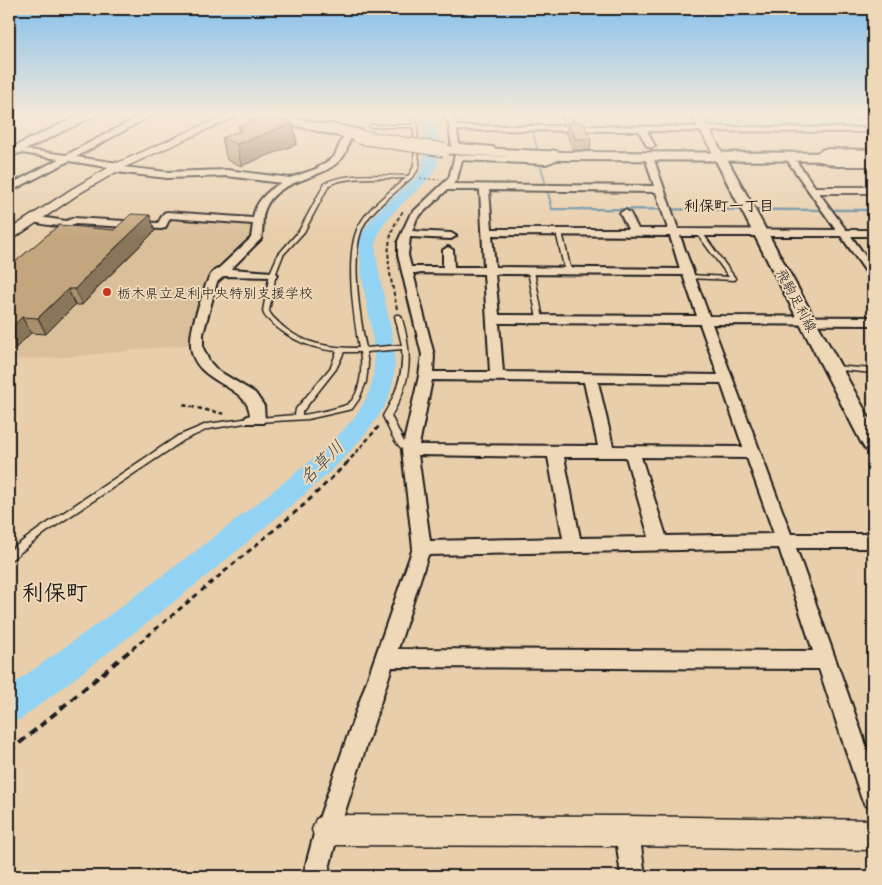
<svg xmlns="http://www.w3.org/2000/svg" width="882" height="885" font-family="Mali,'Klee One',sans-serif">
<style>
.built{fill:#d9bf9a}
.green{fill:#9ee0aa;stroke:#5d7e63}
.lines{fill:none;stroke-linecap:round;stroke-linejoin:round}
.stream-far1{stroke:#638a9e;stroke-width:2}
.stream{stroke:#638a9e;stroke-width:2.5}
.river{fill:#92d3f4;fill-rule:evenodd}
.service-casing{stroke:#1c1c1c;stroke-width:3}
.minor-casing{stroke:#1c1c1c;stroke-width:4}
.tertiary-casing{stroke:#1c1c1c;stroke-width:3}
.secondary-casing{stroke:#1c1c1c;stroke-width:4}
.primary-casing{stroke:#1c1c1c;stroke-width:4}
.trunk-casing{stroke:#1c1c1c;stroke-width:4}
.path-far4{stroke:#1c1c1c;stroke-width:1;stroke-dasharray:2.5 2;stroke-linecap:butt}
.path-far3{stroke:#1c1c1c;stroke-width:2;stroke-dasharray:4 2.5;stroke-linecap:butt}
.path-far2{stroke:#1c1c1c;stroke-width:2.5;stroke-dasharray:4.5 3;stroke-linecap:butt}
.path-far1{stroke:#1c1c1c;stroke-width:3;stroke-dasharray:5.5 4.5;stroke-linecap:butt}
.path{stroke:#1c1c1c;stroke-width:4;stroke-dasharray:8 5.5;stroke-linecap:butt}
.service{fill:#efd8b8;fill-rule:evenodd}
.minor{fill:#efd8b8;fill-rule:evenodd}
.tertiary{fill:#efd8b8;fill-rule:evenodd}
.secondary{fill:#efd8b8;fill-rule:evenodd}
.primary{fill:#efd8b8;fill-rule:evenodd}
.trunk{fill:#efd8b8;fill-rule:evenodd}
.primary-bridge-casing{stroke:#1c1c1c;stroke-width:15;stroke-linecap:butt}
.primary-bridge{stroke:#efd8b8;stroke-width:13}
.wall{fill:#a98f6c;stroke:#1c1c1c}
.shaded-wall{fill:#897458;stroke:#1c1c1c}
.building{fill:#c4a67e;stroke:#1c1c1c}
.poi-dot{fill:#c8321e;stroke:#efd8b8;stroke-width:2}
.labels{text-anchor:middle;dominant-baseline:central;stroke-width:4;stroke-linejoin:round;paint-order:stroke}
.far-poi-label{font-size:14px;fill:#1c1c1c;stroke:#efd8b8;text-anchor:start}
.far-street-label{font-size:14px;fill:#1c1c1c;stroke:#efd8b8}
.far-neighbourhood-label{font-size:15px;font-weight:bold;fill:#1c1c1c;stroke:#efd8b8}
.water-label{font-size:18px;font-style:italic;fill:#3a4a52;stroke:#efd8b8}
.near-quarter-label{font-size:22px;font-weight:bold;fill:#1c1c1c;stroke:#efd8b8}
</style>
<rect width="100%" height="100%" fill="#e8ceaa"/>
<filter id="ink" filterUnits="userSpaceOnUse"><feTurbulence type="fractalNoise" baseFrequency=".02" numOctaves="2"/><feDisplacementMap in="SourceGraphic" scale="10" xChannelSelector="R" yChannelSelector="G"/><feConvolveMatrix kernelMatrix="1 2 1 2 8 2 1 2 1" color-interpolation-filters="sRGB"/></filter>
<g filter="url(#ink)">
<path class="built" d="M171,218L253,223L254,230L252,238L244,246L218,265L209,277L192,344L68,357L9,360V280L79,222L164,228Z"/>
<path class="green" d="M706,114H843L873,128H717L713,127Z"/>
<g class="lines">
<path class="stream-far1" d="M529,114L537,149
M9,121L23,114
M540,163L551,204"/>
<path class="stream" d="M550,203L552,209L873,210"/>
<path class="river" d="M421,114H433C452,176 427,177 391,215C385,222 379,230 377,239C374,249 377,261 379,271C384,306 400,346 393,382C389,406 370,429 354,447C326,479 291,505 258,533C182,598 101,658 21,719L9,723V687C96,625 183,563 266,496C298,471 354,431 369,392C383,355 365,308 361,269C360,257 357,244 363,232C377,206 403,192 422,170L426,142Z
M855,114L873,115V124L857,117Z"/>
<defs>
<path id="service" d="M411,114H415L417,125L418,126L417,127L418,141L415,140L413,127H371L369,126L371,125H413Z
M415,150L418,151C418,156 420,162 419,166C417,174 410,179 404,184C389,199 368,211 361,232C351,260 360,319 366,348L402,345L395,316L396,315H400L401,316C413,354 412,381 391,416L404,442L414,450L413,452C397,454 389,428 383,416C396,395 404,374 402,349L366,352L368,365L366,382L359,399L352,409L308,419L258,422L254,420L251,422L208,429L184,440L45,533L12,559L9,560V551L39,529L178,436L207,424L251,418L254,420L258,418L295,415L296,409L331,367L337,351C313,349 290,340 272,323C268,319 264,317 263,311L270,273L278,255L299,231L325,183C347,172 384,176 408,176C417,166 413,161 415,150ZM406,178C390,192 372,204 361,222C343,249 354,316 359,348C330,348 300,344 279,323C275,319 271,316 269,311L276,273L283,255L304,232L329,185C348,175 384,179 406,178ZM344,352H360C363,367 361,395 348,404C342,408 310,414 302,415V412L336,369Z
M559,230L562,232L571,271L568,273L565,271L556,232Z
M699,230L701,231L735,278V280L687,278L686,277L689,275L729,277L696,232Z
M531,269L534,271L543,319L540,321L537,319L528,271Z
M833,366L873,369V373L831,369L830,368Z"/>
<path id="minor" d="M144,114H154L76,157L119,163L122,164L123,167L167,172L227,170L290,178L316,169L334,157L345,133L352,135C347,143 348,153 341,159C320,182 278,177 265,209C261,218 264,229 261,239L231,269L272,272L276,273L278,275L276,277L224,276L217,282L203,334V348L209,361L217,370L255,393L264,406L265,420L263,423H246L244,420L246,417L250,415C249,384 193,384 191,346C190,329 197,312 202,297C205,287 209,272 218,269L251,238L253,224L170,218L165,228L161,229L75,224C66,228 36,225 28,219L33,216L66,221L74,218L158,223L164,213L167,212L253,218C255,202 268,190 281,183L227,176L167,178L116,172L113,171V168L69,161L9,192V185L59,159L16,152L12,150L13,148L66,155Z
M444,114H452L457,126H566L562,114H570L574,126L873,128V132L647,131L655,146L651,148L647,146L639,131L457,130L459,144L493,147L494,149L490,151L452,148L449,126Z
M330,124L361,130L362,132L358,134L330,128L316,129L312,127L316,125Z
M824,149L873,150V155H826L823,156L837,160H873V166H837L813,159V155Z
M553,150L567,156L546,164L462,160L457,179L453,184L654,186L645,157L649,154L653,157L678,229L836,230L785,157L789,154L792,155L815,187H873V193H819L846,230H873V236H851L873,267V277L869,276L841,236H680L709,316L873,317V325L712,324L791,534H873V548H796L873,765V808L865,805L861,797L819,669L392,667L339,830L327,876H303L315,830L413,548L402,450L419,376L422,355L398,255V241L410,215L449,178L455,155L546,158L554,156L549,153ZM447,190H480L484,267H454L453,250L448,247L443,250V267H411L408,255L410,237L451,239L456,236L451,233L412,231L417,218ZM489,190L656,192L668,229H638L630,213L625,210L620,213L628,229H492ZM492,235L670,236L680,269L495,267ZM413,273L484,274L490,372H433L434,355ZM495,274L683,275L697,316L499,315ZM499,323L700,324L718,375L503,372ZM432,380L584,382L598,446L419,445ZM598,382L721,383L743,447L613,446ZM418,455L548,457L563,538L430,541ZM564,457H626L649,537L580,538ZM641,457L747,458L774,534L666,536ZM779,548L813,651L398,649L428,555Z
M627,819L635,823L639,831L645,876H621L615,831L619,823Z"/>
<path id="tertiary" d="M228,114H241L123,168L80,193L14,238L9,239V230L72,189L115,164Z
M691,114H701L725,157L724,159H716Z
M327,815L627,816L873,820V850L627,846L327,845L316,841L312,830L316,819Z"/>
<path id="secondary" d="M720,153L726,157L873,425V451L865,449L862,444L714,157Z"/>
<path id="primary" d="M258,114H279L363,134L365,137L359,141L260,117Z
M444,146L563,152L873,153V161L563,160L439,153L437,150Z"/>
<path id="trunk" d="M82,114H98L9,158V149Z"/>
</defs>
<use href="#service" class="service-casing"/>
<use href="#minor" class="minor-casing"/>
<use href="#tertiary" class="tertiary-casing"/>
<use href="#secondary" class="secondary-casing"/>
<use href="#primary" class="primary-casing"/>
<use href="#trunk" class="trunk-casing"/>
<path class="path-far4" d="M420,178L439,180"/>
<path class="path-far3" d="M397,309C390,272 379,242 404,210"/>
<path class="path-far2" d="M183,405L225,414
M346,464L380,425"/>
<path class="path-far1" d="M132,649L305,504L347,463"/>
<path class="path" d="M9,752L133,648"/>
<use href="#service" class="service"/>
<use href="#minor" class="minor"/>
<use href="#tertiary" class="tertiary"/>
<use href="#secondary" class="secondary"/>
<use href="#primary" class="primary"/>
<use href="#trunk" class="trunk"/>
<defs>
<path id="primary-bridge" d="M359,137L444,150"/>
</defs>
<use href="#primary-bridge" class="primary-bridge-casing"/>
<use href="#primary-bridge" class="primary-bridge"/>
</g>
<path class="wall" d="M568,122L591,139L590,150H573L566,132Z
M293,123L297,144L241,166L227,160L222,138L239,131L238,126Z
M114,230L155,231L97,288V289L82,305H75L46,334L31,333L9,355V267Z"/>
<path class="shaded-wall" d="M293,123L297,144L241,166L237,144Z
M150,215L155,231L97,288V289L82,305L75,289L89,273Z
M68,289L75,305L46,334L38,318Z
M22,317L31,333L9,355V330Z"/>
<path class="building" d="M270,115L293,123L237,144L222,138L243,130L238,128L241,127L238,126Z
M568,122H583L591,139H575Z
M131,214L150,215L89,273H90L75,289H68L38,318L22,317L9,330V267L59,225L114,230Z"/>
</g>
<linearGradient id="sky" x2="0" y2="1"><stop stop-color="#85c0ed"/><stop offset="0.48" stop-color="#f5e9d9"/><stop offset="1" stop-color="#f5e9d9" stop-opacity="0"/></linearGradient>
<rect width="882" height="238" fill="url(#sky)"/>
<circle class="poi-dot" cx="107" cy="292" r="5"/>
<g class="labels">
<g class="far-poi-label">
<text x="117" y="292">栃木県立足利中央特別支援学校</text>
</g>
<g class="far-street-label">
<text transform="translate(797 300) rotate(62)">飛駒足利線</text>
</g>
<g class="far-neighbourhood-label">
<text x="729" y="205">利保町一丁目</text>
</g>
<g class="water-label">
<text transform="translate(321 462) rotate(-45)">名草川</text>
</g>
<g class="near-quarter-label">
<text x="55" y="591">利保町</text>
</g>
</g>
<rect width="882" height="885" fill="none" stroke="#efd8b8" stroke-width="30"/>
<rect x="15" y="15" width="852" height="855" fill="none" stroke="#1c1c1c" stroke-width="2" filter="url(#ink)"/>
</svg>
